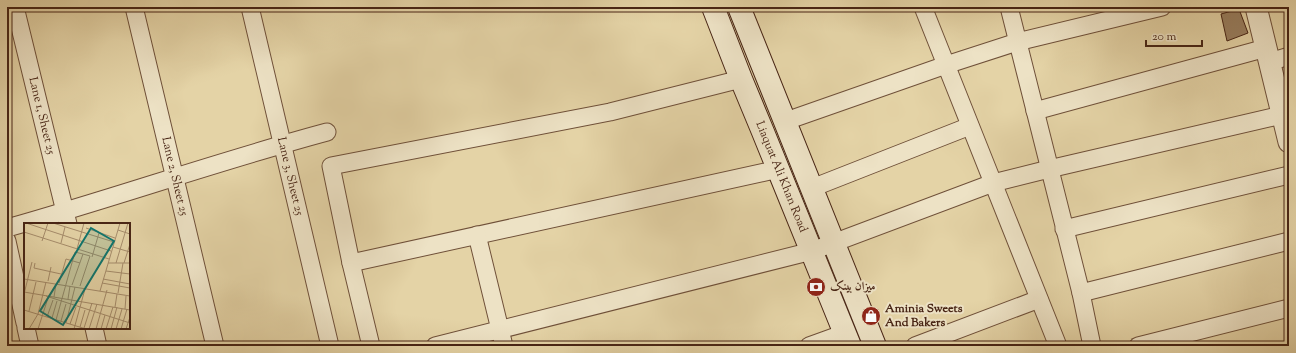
<svg xmlns="http://www.w3.org/2000/svg" width="1296" height="353" font-family="'Sorts Mill Goudy',Amiri,serif">
<style>
.building{fill:#997f60;stroke:#482515}
.lines{fill:none;stroke-linecap:round;stroke-linejoin:round}
.minor-casing{stroke:#6f5039;stroke-width:19}
.tertiary-casing{stroke:#6f5039;stroke-width:23}
.secondary-casing{stroke:#482515;stroke-width:24}
.minor{stroke:#ede2c5;stroke-width:17}
.tertiary{stroke:#ede2c5;stroke-width:21}
.secondary{stroke:#ede2c5;stroke-width:22}
.labels{text-anchor:middle;dominant-baseline:central;stroke-width:4;stroke-linejoin:round;paint-order:stroke}
.street-label{font-size:12px;fill:#482515;stroke:#ede2c5}
.poi-label{font-size:12px;font-weight:bold;fill:#482515;stroke:#ede2c5;text-anchor:start}
.inset-road{fill:none;stroke:#a68d6c;stroke-width:1}
.view{fill:#0f766e;fill-opacity:0.15;stroke:#0f766e;stroke-width:2}
.inset-edge{fill:none;stroke:#482515;stroke-width:2}
</style>
<rect width="100%" height="100%" fill="#e4d3a6"/>
<filter id="stains"><feTurbulence type="fractalNoise" baseFrequency=".005" numOctaves="4"/><feColorMatrix values="0 0 0 0 .2 0 0 0 0 .09 0 0 0 0 .02 0 0 0 .5 -.17"/></filter>
<radialGradient id="worn" r=".72"><stop offset=".6" stop-color="#630" stop-opacity="0"/><stop offset="1" stop-color="#630" stop-opacity=".3"/></radialGradient>
<path class="building" d="M1239,9L1248,33L1227,41L1221,14Z"/>
<g class="lines">
<defs>
<g id="minor">
<path id="s1" d="M15,7L68,224"/>
<path id="s2" d="M134,7L215,346"/>
<path id="s3" d="M250,7L330,346"/>
<path d="M923,7L1058,346"/>
<path d="M1009,7L1081,293L1092,346"/>
<path d="M1270,62L1289,56"/>
<path d="M741,79L610,112L331,166L351,263L779,169"/>
<path d="M1035,111L1266,48"/>
<path d="M786,121L946,65L1017,42L1162,7"/>
<path d="M812,188L970,126"/>
<path d="M7,228C114,198 219,161 327,132"/>
<path d="M1064,229L1289,175"/>
<path d="M477,235L504,346"/>
<path d="M7,241L25,323"/>
<path d="M351,263L371,346"/>
<path d="M1081,293L1289,241"/>
<path d="M26,328L30,346"/>
<path d="M94,328L98,346"/>
<path d="M435,346L812,251L993,183L1049,169L1282,115"/>
<path d="M809,346L845,333"/>
<path d="M915,346L1039,299"/>
<path d="M1138,346L1289,308"/>
</g>
<path id="tertiary" d="M1256,7L1289,142"/>
<g id="secondary">
<path id="s4" d="M713,7L741,79L763,132L850,346"/>
<path d="M739,7L875,346"/>
</g>
</defs>
<use href="#minor" class="minor-casing"/>
<use href="#tertiary" class="tertiary-casing"/>
<use href="#secondary" class="secondary-casing"/>
<use href="#minor" class="minor"/>
<use href="#tertiary" class="tertiary"/>
<use href="#secondary" class="secondary"/>
</g>
<defs>
<symbol id="bank-disc" viewBox="-11 -11 22 22"><circle r="9.5" fill="#8f2418" stroke="#ede2c5"/><path d="M-6-4H6V4H-6ZM0-2.3a2.3 2.3 0 1 0 0 4.6a2.3 2.3 0 1 0 0-4.6Z" fill="#fff"/></symbol>
<symbol id="shop-disc" viewBox="-11 -11 22 22"><circle r="9.5" fill="#8f2418" stroke="#ede2c5"/><path d="M-5-2.5h2.3a2.7 3.5 0 0 1 5.4 0H5L5.5 6h-11ZM-1.5-2.5h3a1.5 2.3 0 0 0-3 0Z" fill="#fff"/></symbol>
</defs>
<g fill-rule="evenodd">
<use href="#bank-disc" x="805" y="276" width="22" height="22"/>
<use href="#shop-disc" x="860" y="305" width="22" height="22"/>
</g>
<g class="labels">
<g class="street-label">
<text stroke="none"><textPath href="#s1" startOffset="112">Lane 1, Sheet 25</textPath></text>
<text stroke="none"><textPath href="#s2" startOffset="174">Lane 2, Sheet 25</textPath></text>
<text stroke="none"><textPath href="#s3" startOffset="174">Lane 3, Sheet 25</textPath></text>
<text stroke="none"><textPath href="#s4" startOffset="183">Liaquat Ali Khan Road</textPath></text>
</g>
<g class="poi-label">
<text x="830" y="287">میزان بینک</text>
<text x="885" y="309">Aminia Sweets<tspan x="885" dy="14">And Bakers</tspan></text>
</g>
</g>
<g transform="translate(24 223)">
<rect width="106" height="106" fill="#e4d3a6"/>
<path class="inset-road" d="M2,0L87,28M29,0L90,19M62,5L91,15M94,7L106,11M0,9L85,36M18,18L24,0M37,20L41,4M89,24L106,29M53,26L60,0M68,34L75,10M11,40L10,45L37,51M84,40H106M92,40L104,0M100,40L106,21M82,48L106,51M0,56L106,73M79,56L106,61M24,58L27,44M35,60L42,36L56,40M78,60L106,65M48,62L59,31L66,33L56,63M76,68L96,0M0,69L106,87M94,70L99,40M0,71L8,39M22,73L106,100M30,74L32,61M44,76L46,63M91,84L93,71M101,86L102,73M0,87L62,106M5,88L12,59M23,94L29,77M28,95L33,78M32,97L51,29L59,31M37,98L42,81M42,100L51,64M46,101L52,84M56,104L61,87M60,105L68,80M5,106L14,91L22,59M14,106L24,75M50,106L61,66M65,106L73,81M72,106L83,67M77,106L81,92M82,106L89,84M87,106L93,84M92,106L98,86M97,106L103,86M102,106L106,94"/>
<path class="view" d="M67,5L90,18L39,102L16,88Z"/>
<rect width="106" height="106" class="inset-edge"/>
</g>
<rect width="1296" height="353" fill="none" stroke="#e4d3a6" stroke-width="24"/>
<rect x="8" y="8" width="1280" height="337" fill="none" stroke="#482515" stroke-width="2"/>
<rect x="12" y="12" width="1272" height="329" fill="none" stroke="#482515"/>
<path d="M1146 40v6h56v-6" fill="none" stroke="#482515" stroke-width="2"/>
<text x="1152" y="40" font-size="12" fill="#482515" stroke="#ede2c5" stroke-width="3" paint-order="stroke">20 m</text>
<rect width="100%" height="100%" filter="url(#stains)"/>
<rect width="100%" height="100%" fill="url(#worn)"/>
</svg>
